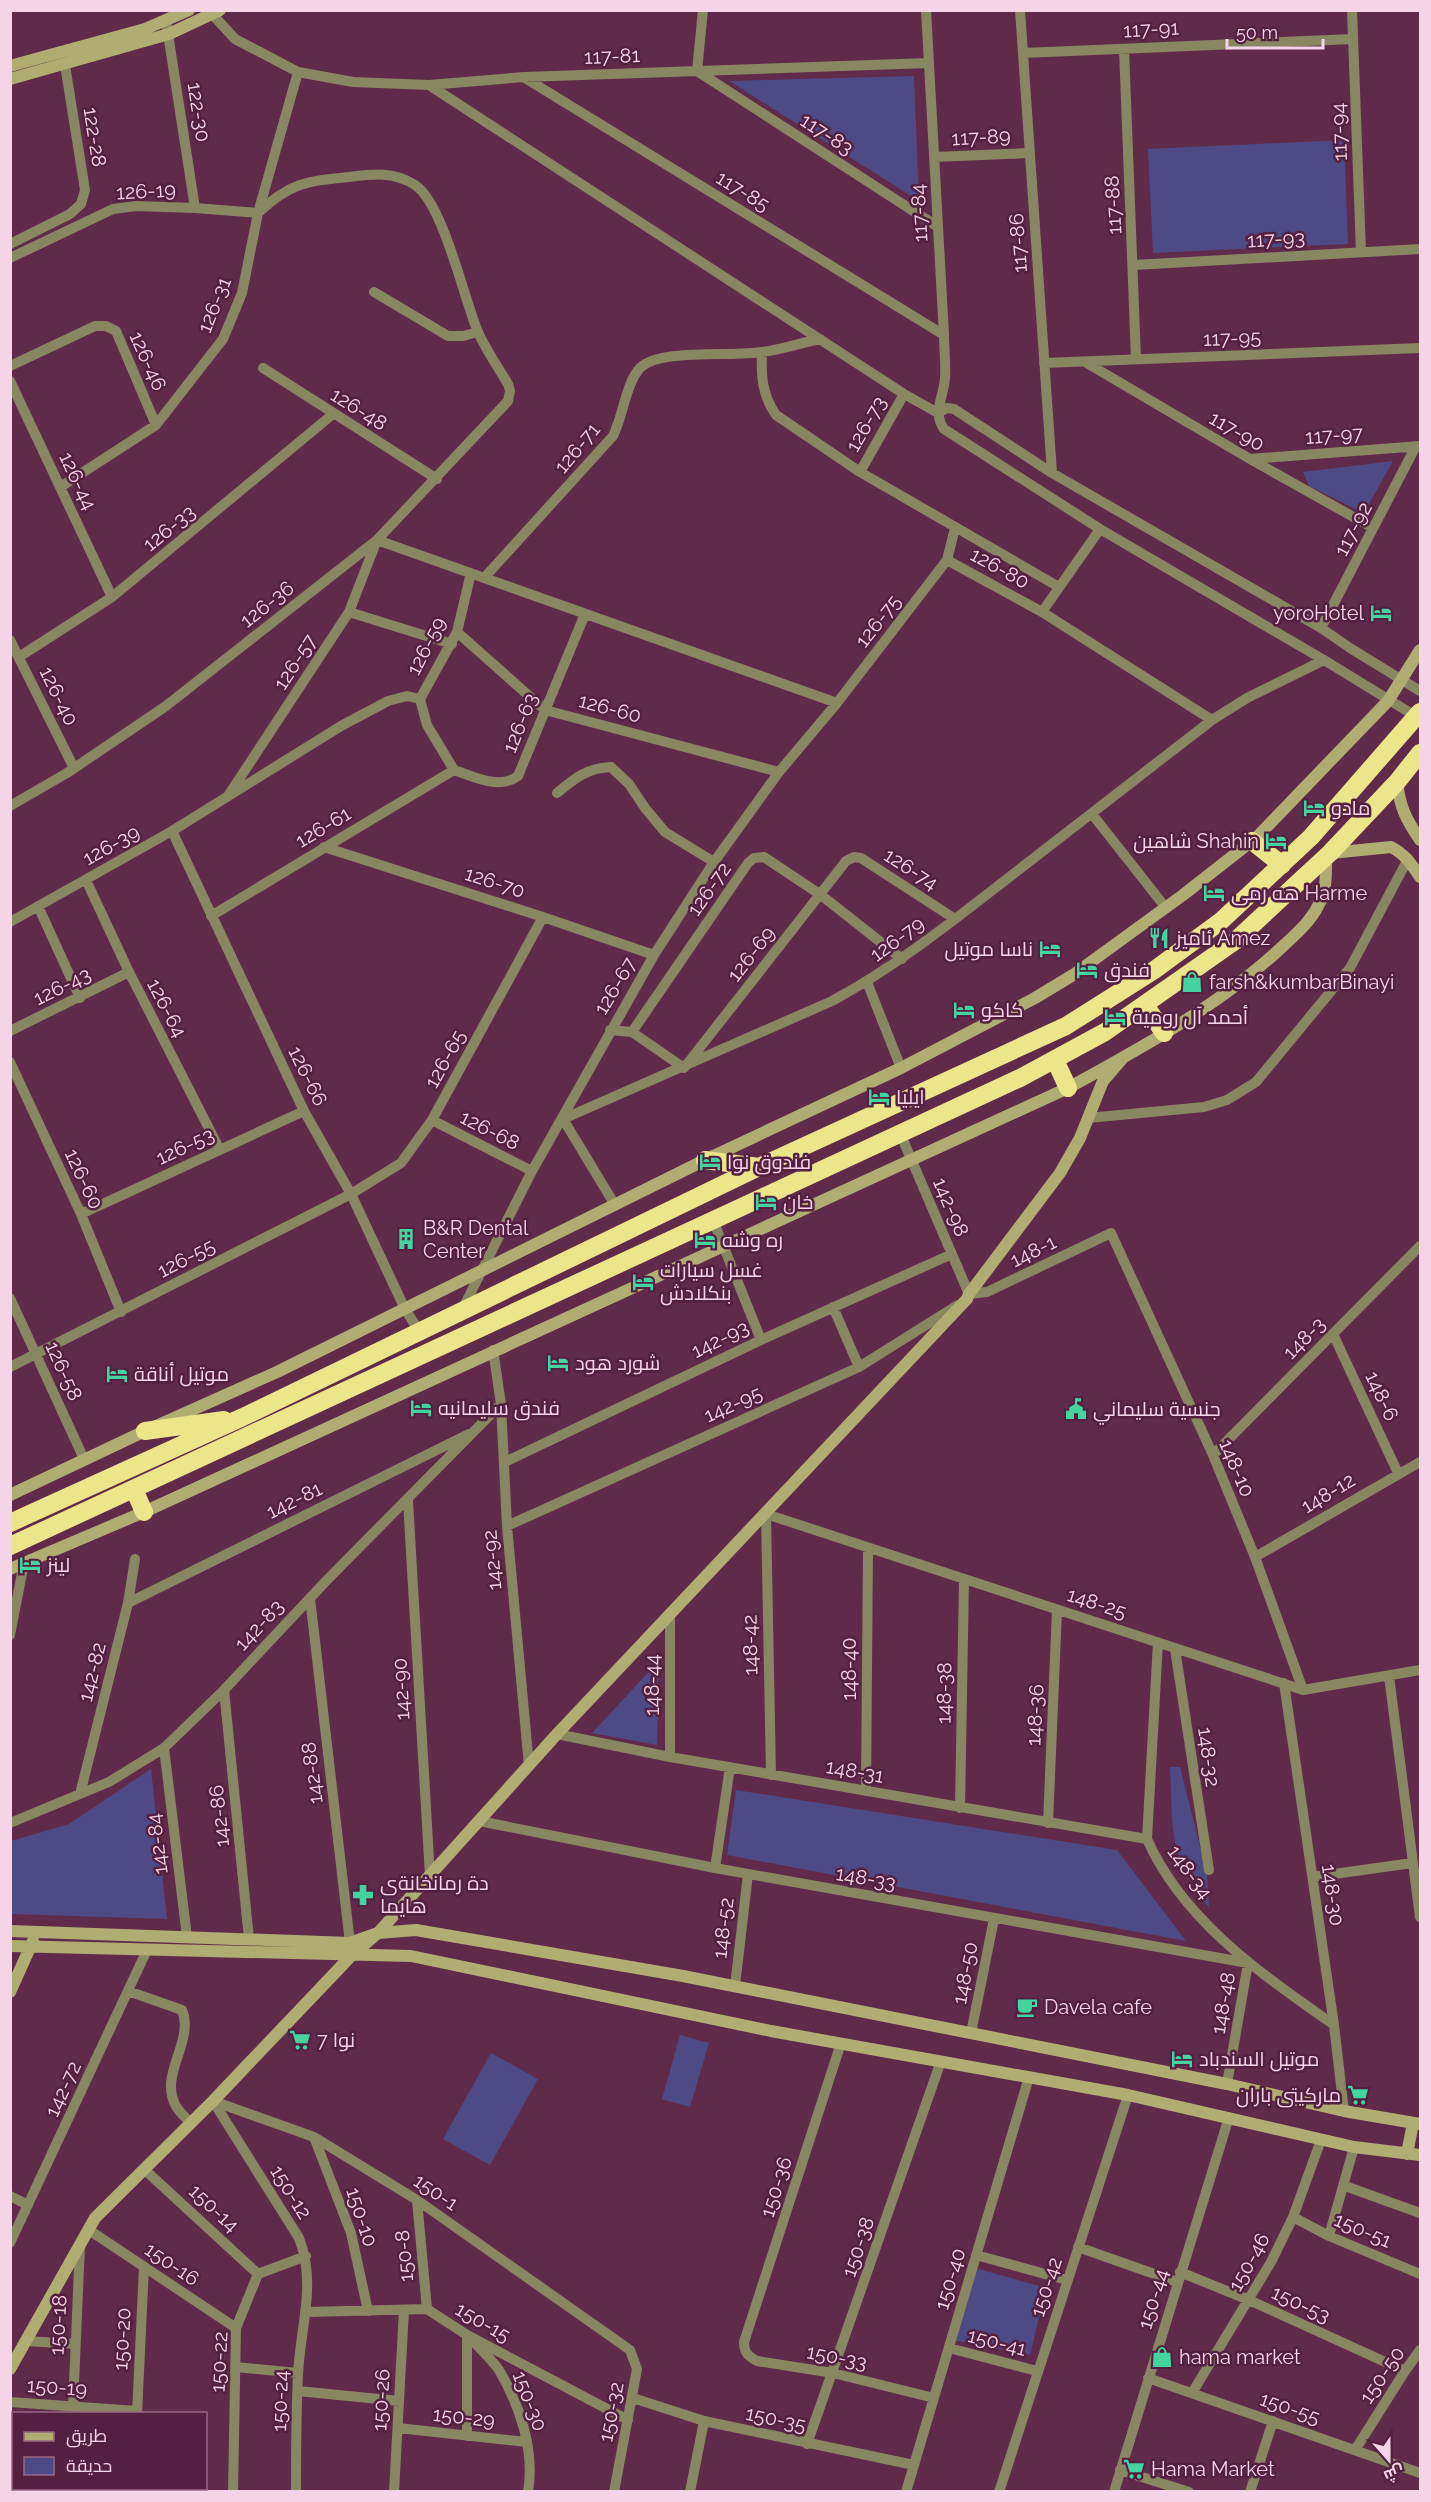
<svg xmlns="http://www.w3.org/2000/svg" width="1431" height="2502" font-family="Raleway,Cairo,sans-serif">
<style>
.green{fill:#4e4a86}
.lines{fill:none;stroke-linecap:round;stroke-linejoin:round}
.street{stroke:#898662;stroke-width:10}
.secondary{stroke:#b1ad72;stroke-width:12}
.highway{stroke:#ede589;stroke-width:18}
.labels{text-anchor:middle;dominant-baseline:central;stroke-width:5;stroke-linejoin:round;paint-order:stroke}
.street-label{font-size:20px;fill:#f6d4e7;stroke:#542041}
.poi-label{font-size:20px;fill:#f6d4e7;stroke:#542041;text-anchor:start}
</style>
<rect width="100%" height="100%" fill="#602b4b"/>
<path class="green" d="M914,76L919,201L729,81Z
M1344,140L1348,244L1153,253L1148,149Z
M1393,461L1364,513L1309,486L1303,472Z
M659,1661L657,1745L592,1733Z
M1170,1767H1180L1207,1875L1209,1908C1197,1891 1184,1875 1178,1855C1170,1828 1172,1796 1170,1767Z
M151,1769L167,1919L11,1914V1841L69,1824Z
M736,1790L1117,1850L1186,1941L727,1855Z
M680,2035L709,2043L690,2107L662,2099Z
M491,2053L538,2079L490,2165L443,2139Z
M975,2268L1046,2288L1030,2355L953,2340Z"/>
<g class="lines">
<path class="street" d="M703,10L697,71L938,227
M926,10L944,335C944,349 946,364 945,378C944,396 932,412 944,429L1100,529L1324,660L1417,717
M1020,10L1052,473
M1352,10L1361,252
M212,14L235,39L298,72L353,82L429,85L524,77L929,63
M166,21L195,208
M1124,49L1136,359
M1023,53L1353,39
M525,78L944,335
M429,85L904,394L938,413
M934,157L1030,153
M10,244L70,214L81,204L85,190L65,65
M10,258L113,209L136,206L195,208L258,213
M1134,265L1420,249
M374,292L448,336H463L478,332
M762,352C761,376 762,395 776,415L860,472L1059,587
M1085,362L1250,459L1373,528
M1044,363L1420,348
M10,366L95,326H106L116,331L156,425
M263,368L437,479
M10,381L112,597
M938,413L947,408L954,409L1052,473L1321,628L1350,648L1420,691
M1250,459L1420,446
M860,472L904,394
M62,486L156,425L223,339L242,293L258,213L298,72
M947,560L1042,612L1212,720
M484,578L613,436C623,416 626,383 640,368C660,348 733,357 762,352C781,350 800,343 820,339
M349,612L452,644
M1042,612L1100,529
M1321,628L1416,446
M457,632L545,710L779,772
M10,640L74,768
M19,657L112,597L333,414
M420,699L427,725L454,770C475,777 499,790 518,776L585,614
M420,699L457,632L471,573
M557,793C575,778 587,768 611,767L629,784L645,808L665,832L714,862
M228,796L349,612L377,540L837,703
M10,806L67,773L166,706L377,540L508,401L510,391L508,384C498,367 486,350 478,332C464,299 443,203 415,185C394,171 373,174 349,177C307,181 289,183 258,213
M1092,814L1166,908
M172,831L304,1111L351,1194L405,1309L419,1331
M324,847L543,917L654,955
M86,880L129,972L220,1150
M38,906L80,998
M211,916L454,770
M10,922L172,831L341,726L388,701L407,696L420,699
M867,982L901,1068
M610,1030L632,1032L684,1068L846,861L854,857L861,858L955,919
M10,1031L129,972
M632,1032L748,863L754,858L764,857L821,895L902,959
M10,1062L81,1214L121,1312
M1088,1118L1204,1107L1227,1100L1256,1082L1350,968L1408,859
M432,1120L532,1171
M900,1133L969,1294L987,1292L1111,1233L1213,1455L1255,1557L1303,1690
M615,1205L563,1119L832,1001C897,966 954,920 1012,875C1079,823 1145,772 1212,720L1247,698L1324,660
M81,1214L304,1111
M713,1220L761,1340
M10,1298L84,1459
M833,1307L859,1367
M462,1310L532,1171L654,955L714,862L779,772L837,703L947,560L955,528
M1333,1334L1398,1473
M493,1350L501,1404L507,1526L529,1766
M10,1367L351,1194L401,1163L432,1120L543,917
M1213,1455L1420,1246
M505,1462L761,1340L952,1254
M408,1501L430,1876
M507,1526L859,1367L958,1305
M1255,1557L1420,1462
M310,1598L350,1943
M128,1603L469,1434
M10,1635L24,1563
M1158,1642L1147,1839C1183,1921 1263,1975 1334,2025
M1175,1649L1209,1870
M1389,1676L1420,1917
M1284,1683L1334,2025L1344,2111
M224,1690L249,1939
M557,1734L670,1757L1147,1839
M164,1748L187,1937
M670,1757V1613
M771,1775L766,1514L1303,1690L1420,1670
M866,1791L868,1548
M80,1794L128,1603L135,1559
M960,1808L964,1579
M479,1821L715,1868L1248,1963L1227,2084
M10,1823L109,1782L164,1748L224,1690L326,1581L501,1404
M1048,1823L1057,1610
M715,1868L730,1767
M1313,1877L1412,1863
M735,1986L748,1874
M128,1991L182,2010C195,2041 158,2075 176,2106C179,2112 186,2118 191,2123
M971,2033L994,1919
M841,2043L744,2342C744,2353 748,2356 757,2361L833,2373L934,2398
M213,2101L314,2137L417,2200L630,2350L637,2369L614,2492
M213,2101L299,2238C317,2284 300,2328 298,2375C296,2414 296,2453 296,2492
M314,2137L351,2233L368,2311
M145,2170L258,2274
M1345,2186L1420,2213
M10,2196L28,2205
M417,2200L427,2309
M1293,2217L1329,2236L1420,2274
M89,2230L236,2328
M1329,2236L1354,2147
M10,2243L147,1950
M1078,2247L1177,2282
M976,2255L1067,2280
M1180,2272L1249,2300L1405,2371
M258,2274L306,2256
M307,2312L427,2309L467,2335L628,2420
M26,2341L75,2344
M474,2342C482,2351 492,2360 499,2370C520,2406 535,2450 528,2492
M949,2348L1037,2371
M236,2367L298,2373
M1148,2378L1420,2473
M298,2391L399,2401
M1192,2393L1271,2262L1293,2217L1321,2140
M633,2398L704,2421L914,2465
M10,2402L137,2411
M73,2407L80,2245
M137,2414L144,2267
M398,2428L527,2442
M467,2436V2335
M807,2444L941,2061
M1355,2450L1405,2371L1420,2350
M10,2463L14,2464
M1120,2470L1189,2492
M135,2488L141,2492
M233,2492L236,2328L258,2274
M394,2492L404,2310
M690,2492L704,2421
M906,2492L1029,2077
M999,2492L1128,2095
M1114,2492L1229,2117
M1250,2492L1273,2421"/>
<path class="secondary" d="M10,66L145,29L189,10
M10,79L169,34L220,10
M1397,782C1400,808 1406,819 1420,840
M1331,853L1391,847C1405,854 1412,865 1420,877
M10,1495L145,1431L277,1372L705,1160L901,1068L1035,998L1073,975L1183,895L1257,837L1388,701L1420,650
M10,1569L144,1512L1068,1088C1143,1047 1220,1005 1282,947C1296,934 1310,922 1318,906C1327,891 1326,873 1326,857
M10,1931L350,1943L378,1933L416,1930L683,1976L1227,2084L1344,2111L1420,2124
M10,1946L411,1956L771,2031L1128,2095L1354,2147L1420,2155
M10,1992L33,1941
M1407,2154L1413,2123
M10,2369L95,2218L213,2101L351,1956L378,1933L557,1734L967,1299L969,1294L1060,1173L1080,1138L1103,1081L1122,1059
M10,2478L14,2479
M31,2488L37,2492"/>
<path class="highway" d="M1252,841L1282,865
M1145,1005L1164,1033
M1055,1060L1068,1088
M705,1160L759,1167
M145,1431L224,1420
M134,1489L144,1512
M10,1523L243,1417L759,1167L1066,1026L1153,971L1221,921L1311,837L1420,712
M10,1546L1020,1078L1105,1032L1235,941L1330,853L1397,782L1420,753"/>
</g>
<defs>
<symbol id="hotel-bare" viewBox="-9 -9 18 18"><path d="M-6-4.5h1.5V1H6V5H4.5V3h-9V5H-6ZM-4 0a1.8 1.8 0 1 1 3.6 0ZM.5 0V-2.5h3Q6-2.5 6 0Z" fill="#44d49f" stroke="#542041" stroke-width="2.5" paint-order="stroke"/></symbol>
<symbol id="restaurant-bare" viewBox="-9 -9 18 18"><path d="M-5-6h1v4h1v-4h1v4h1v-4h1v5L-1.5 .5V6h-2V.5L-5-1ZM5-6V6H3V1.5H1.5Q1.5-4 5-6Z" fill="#44d49f" stroke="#542041" stroke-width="2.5" paint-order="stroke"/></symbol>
<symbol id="shop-bare" viewBox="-9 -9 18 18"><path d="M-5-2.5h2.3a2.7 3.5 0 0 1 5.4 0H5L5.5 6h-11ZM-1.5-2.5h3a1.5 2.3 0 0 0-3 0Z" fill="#44d49f" stroke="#542041" stroke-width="2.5" paint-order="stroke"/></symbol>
<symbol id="building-bare" viewBox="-9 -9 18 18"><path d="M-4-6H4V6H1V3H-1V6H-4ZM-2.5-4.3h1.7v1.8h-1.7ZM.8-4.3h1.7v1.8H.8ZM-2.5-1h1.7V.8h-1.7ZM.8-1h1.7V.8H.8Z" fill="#44d49f" stroke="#542041" stroke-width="2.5" paint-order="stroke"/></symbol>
<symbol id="civic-bare" viewBox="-9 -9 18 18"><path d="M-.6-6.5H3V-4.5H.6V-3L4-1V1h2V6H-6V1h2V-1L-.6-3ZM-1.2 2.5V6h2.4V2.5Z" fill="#44d49f" stroke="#542041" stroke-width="2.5" paint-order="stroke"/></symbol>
<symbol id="pharmacy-bare" viewBox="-9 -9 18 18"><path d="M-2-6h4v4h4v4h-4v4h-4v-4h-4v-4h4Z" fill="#44d49f" stroke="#542041" stroke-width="2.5" paint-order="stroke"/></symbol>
<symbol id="cafe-bare" viewBox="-9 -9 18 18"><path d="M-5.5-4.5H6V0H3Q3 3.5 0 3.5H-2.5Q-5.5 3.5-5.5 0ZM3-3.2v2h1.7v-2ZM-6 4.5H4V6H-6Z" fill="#44d49f" stroke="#542041" stroke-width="2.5" paint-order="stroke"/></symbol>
<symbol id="supermarket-bare" viewBox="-9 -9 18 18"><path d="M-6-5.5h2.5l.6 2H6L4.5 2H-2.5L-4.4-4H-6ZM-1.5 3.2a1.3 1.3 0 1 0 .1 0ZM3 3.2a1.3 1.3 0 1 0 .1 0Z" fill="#44d49f" stroke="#542041" stroke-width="2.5" paint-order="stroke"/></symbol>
</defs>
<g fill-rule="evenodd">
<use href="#hotel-bare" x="1366" y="598" width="30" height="30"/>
<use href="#hotel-bare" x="1299" y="793" width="30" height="30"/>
<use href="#hotel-bare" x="1261" y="826" width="30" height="30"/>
<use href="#hotel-bare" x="1199" y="878" width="30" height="30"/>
<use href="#restaurant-bare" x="1144" y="923" width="30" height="30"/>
<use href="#hotel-bare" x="1035" y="934" width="30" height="30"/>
<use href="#hotel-bare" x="1072" y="955" width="30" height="30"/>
<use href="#shop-bare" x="1177" y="967" width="30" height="30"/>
<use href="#hotel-bare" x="949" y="995" width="30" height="30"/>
<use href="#hotel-bare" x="1100" y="1002" width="30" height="30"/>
<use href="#hotel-bare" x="864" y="1082" width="30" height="30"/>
<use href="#hotel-bare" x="695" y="1147" width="30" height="30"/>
<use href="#hotel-bare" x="751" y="1187" width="30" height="30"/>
<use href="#building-bare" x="391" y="1224" width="30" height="30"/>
<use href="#hotel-bare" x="690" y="1225" width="30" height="30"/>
<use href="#hotel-bare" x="628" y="1267" width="30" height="30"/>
<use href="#hotel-bare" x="543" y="1348" width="30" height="30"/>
<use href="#hotel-bare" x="102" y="1359" width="30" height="30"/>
<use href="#hotel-bare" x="406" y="1393" width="30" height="30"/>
<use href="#civic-bare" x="1061" y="1394" width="30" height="30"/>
<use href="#hotel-bare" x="15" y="1550" width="30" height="30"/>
<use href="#pharmacy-bare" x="348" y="1880" width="30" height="30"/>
<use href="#cafe-bare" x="1012" y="1992" width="30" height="30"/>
<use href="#supermarket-bare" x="285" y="2025" width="30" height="30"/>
<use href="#hotel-bare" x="1167" y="2044" width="30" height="30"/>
<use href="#supermarket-bare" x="1343" y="2080" width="30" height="30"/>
<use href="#shop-bare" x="1147" y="2342" width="30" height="30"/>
<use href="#supermarket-bare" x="1119" y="2454" width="30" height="30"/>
</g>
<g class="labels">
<g class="street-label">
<text transform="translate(1151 29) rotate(-3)">117-91</text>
<text transform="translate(612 56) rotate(-2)">117-81</text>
<text transform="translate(199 112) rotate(81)">122-30</text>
<text transform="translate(1339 132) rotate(-92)">117-94</text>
<text transform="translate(827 134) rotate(33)">117-83</text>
<text transform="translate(95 137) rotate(81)">122-28</text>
<text transform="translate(981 137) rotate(-3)">117-89</text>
<text transform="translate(146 191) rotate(-3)">126-19</text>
<text transform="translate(743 191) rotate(32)">117-85</text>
<text transform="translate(1113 205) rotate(-93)">117-88</text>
<text transform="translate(919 213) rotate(-93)">117-84</text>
<text transform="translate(1276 239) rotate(-3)">117-93</text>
<text transform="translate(1018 243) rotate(-94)">117-86</text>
<text transform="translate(214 305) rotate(-68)">126-31</text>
<text transform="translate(1232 338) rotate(-2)">117-95</text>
<text transform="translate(148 361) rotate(66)">126-46</text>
<text transform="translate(359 409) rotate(32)">126-48</text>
<text transform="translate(866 424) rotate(-60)">126-73</text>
<text transform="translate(1237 431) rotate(30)">117-90</text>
<text transform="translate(1334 435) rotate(-4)">117-97</text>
<text transform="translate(577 448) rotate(-50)">126-71</text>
<text transform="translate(78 481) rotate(65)">126-44</text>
<text transform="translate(169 528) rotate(-39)">126-33</text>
<text transform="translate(1353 529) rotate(-62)">117-92</text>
<text transform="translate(1000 568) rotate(29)">126-80</text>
<text transform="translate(267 604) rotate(-38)">126-36</text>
<text transform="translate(878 621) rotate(-52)">126-75</text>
<text transform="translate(426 646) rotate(-63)">126-59</text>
<text transform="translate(295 662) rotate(-57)">126-57</text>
<text transform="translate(59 696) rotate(64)">126-40</text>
<text transform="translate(610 708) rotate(15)">126-60</text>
<text transform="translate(520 723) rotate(-68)">126-63</text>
<text transform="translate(323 827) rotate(-31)">126-61</text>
<text transform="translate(111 845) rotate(-29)">126-39</text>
<text transform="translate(911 869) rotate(33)">126-74</text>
<text transform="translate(495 882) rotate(18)">126-70</text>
<text transform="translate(709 889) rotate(-55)">126-72</text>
<text transform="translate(897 939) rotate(-36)">126-79</text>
<text transform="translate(751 954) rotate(-52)">126-69</text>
<text transform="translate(62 986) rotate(-26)">126-43</text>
<text transform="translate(615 986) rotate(-59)">126-67</text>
<text transform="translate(167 1008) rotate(63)">126-64</text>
<text transform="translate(445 1059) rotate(-61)">126-65</text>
<text transform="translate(308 1076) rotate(64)">126-66</text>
<text transform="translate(490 1130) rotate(27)">126-68</text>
<text transform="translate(185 1146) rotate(-25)">126-53</text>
<text transform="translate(84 1179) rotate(65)">126-60</text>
<text transform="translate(951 1207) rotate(67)">142-98</text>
<text transform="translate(1033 1251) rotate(-26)">148-1</text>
<text transform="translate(186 1258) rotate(-27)">126-55</text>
<text transform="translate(1304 1338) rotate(-45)">148-3</text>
<text transform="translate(720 1339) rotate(-26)">142-93</text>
<text transform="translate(64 1371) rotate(66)">126-58</text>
<text transform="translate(1382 1396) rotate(65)">148-6</text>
<text transform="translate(733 1404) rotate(-24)">142-95</text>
<text transform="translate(1237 1468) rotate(67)">148-10</text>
<text transform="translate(1328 1493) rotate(-31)">148-12</text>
<text transform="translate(294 1500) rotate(-26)">142-81</text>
<text transform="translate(492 1560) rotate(-95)">142-92</text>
<text transform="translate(1097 1603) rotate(18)">148-25</text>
<text transform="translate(259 1625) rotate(-47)">142-83</text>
<text transform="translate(750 1645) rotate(-91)">148-42</text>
<text transform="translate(849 1669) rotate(-90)">148-40</text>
<text transform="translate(92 1672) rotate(-76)">142-82</text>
<text transform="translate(652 1685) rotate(-90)">148-44</text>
<text transform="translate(401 1689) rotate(-93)">142-90</text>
<text transform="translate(944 1693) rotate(-89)">148-38</text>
<text transform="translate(1035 1715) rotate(-87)">148-36</text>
<text transform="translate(1209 1757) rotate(82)">148-32</text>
<text transform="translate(855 1771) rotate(10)">148-31</text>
<text transform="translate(312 1773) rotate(-97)">142-88</text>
<text transform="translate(219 1816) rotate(-96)">142-86</text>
<text transform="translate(157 1844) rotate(-97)">142-84</text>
<text transform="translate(1190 1872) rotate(54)">148-34</text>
<text transform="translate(866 1878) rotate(10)">148-33</text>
<text transform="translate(1333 1895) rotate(82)">148-30</text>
<text transform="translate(723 1928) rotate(-83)">148-52</text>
<text transform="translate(965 1973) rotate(-79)">148-50</text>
<text transform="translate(1223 2003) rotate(-80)">148-48</text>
<text transform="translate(63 2089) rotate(-65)">142-72</text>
<text transform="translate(776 2187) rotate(-72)">150-36</text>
<text transform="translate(291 2192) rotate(58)">150-12</text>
<text transform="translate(436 2192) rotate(34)">150-1</text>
<text transform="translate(214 2208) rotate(43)">150-14</text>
<text transform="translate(362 2217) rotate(72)">150-10</text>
<text transform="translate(1363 2230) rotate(23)">150-51</text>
<text transform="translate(858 2247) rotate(-71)">150-38</text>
<text transform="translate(404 2256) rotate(-95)">150-8</text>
<text transform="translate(1249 2262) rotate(-61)">150-46</text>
<text transform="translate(172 2264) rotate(34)">150-16</text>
<text transform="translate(950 2279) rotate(-73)">150-40</text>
<text transform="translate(1046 2287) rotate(-72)">150-42</text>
<text transform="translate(1153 2299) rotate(-73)">150-44</text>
<text transform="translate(1301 2304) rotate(25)">150-53</text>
<text transform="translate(483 2322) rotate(30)">150-15</text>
<text transform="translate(58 2325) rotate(-87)">150-18</text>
<text transform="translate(122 2339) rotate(-87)">150-20</text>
<text transform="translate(997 2342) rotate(14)">150-41</text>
<text transform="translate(837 2357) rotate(11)">150-33</text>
<text transform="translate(219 2362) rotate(-87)">150-22</text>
<text transform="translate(1382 2375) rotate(-56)">150-50</text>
<text transform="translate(57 2387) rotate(4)">150-19</text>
<text transform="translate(381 2400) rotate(-87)">150-26</text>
<text transform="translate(280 2401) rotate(-88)">150-24</text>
<text transform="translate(530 2401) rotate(69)">150-30</text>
<text transform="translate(1290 2408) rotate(19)">150-55</text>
<text transform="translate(611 2412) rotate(-79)">150-32</text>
<text transform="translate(464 2417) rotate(6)">150-29</text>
<text transform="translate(776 2419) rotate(12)">150-35</text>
</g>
<g class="poi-label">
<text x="1364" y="613" text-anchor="end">yoroHotel</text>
<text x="1331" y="808">مادو</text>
<text x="1259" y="841" text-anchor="end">شاهین Shahin</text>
<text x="1231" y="893">هه رمی Harme</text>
<text x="1176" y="938">ئاميز Amez</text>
<text x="1033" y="949" text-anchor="end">ناسا موتيل</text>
<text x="1104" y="970">فندق</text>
<text x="1209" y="982">farsh&amp;kumbarBinayi</text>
<text x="981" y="1010">كاكو</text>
<text x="1132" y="1017">أحمد آل رومية</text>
<text x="896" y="1097">ايليا</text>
<text x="727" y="1162">فندوق نوا</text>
<text x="783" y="1202">خان</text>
<text x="423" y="1228">B&amp;R Dental<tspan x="423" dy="23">Center</tspan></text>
<text x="722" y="1240">ره وشه</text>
<text x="660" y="1270">غسل سيارات<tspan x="660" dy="23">بنكلادش</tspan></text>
<text x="575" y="1363">شورد هود</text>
<text x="134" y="1374">موتيل أناقة</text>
<text x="438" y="1408">فندق سليمانيه</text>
<text x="1093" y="1409">جنسية سليماني</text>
<text x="47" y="1565">لينز</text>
<text x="380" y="1883">دة رمانخانةى<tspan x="380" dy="23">هايما</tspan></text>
<text x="1044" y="2007">Davela cafe</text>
<text x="317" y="2040">نوا 7</text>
<text x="1199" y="2059">موتيل السندباد</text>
<text x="1341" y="2095" text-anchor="end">ماركيتى باران</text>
<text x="1179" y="2357">hama market</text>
<text x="1151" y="2469">Hama Market</text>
</g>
</g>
<rect width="1431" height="2502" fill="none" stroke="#f6d4e7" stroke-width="24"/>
<rect x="12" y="2412" width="195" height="78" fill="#542041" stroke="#956883" stroke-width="1.5"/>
<rect x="24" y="2432" width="30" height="9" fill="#b1ad72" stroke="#956883" stroke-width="1.5"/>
<text x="66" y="2442" font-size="18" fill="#f6d4e7">طريق</text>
<rect x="24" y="2457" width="30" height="18" fill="#4e4a86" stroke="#956883" stroke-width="1.5"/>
<text x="66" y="2472" font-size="18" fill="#f6d4e7">حديقة</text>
<g transform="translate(1389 2460) rotate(159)" stroke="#542041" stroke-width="4.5" paint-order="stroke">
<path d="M0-4.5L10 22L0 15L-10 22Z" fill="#f6d4e7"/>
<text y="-9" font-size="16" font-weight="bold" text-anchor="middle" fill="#f6d4e7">ش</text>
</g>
<path d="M1227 39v9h96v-9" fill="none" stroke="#f6d4e7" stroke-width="3"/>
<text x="1236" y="39" font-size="18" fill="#f6d4e7" stroke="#542041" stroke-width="4.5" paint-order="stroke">50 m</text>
</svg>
